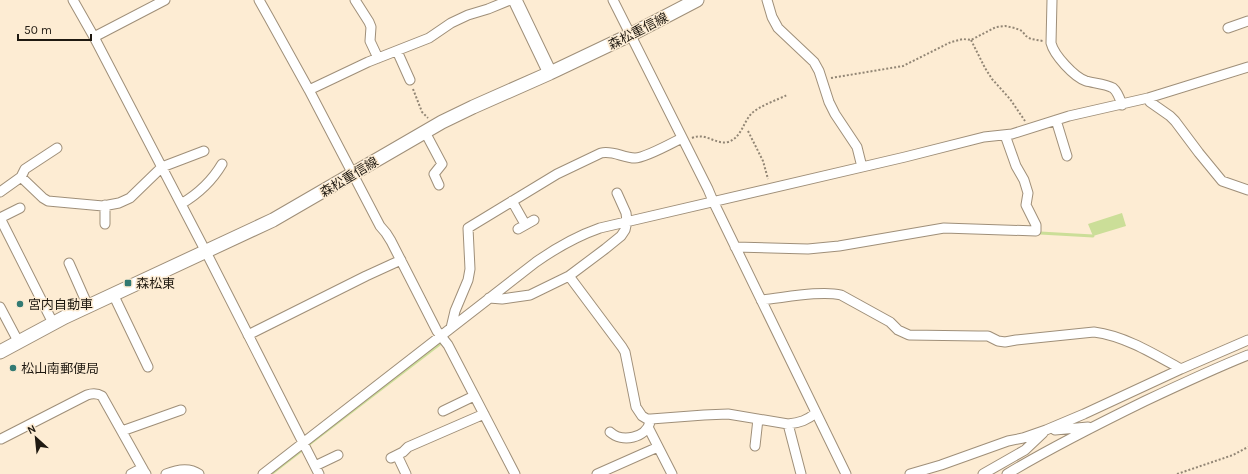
<svg xmlns="http://www.w3.org/2000/svg" width="1248" height="474" font-family="Karla,'Noto Sans JP',sans-serif">
<style>
.water{fill:#cbde98}
.lines{fill:none;stroke-linecap:round;stroke-linejoin:round}
.stream{stroke:#cbde98;stroke-width:3}
.street-casing{stroke:#9f8f79;stroke-width:11}
.secondary-casing{stroke:#9f8f79;stroke-width:15}
.path{stroke:#928675;stroke-width:2;stroke-dasharray:2 2;stroke-linecap:butt}
.street{stroke:#fff;stroke-width:9}
.secondary{stroke:#fff;stroke-width:13}
.poi-dot{fill:#337a73;stroke:#fdecd3;stroke-width:1.5}
.labels{text-anchor:middle;dominant-baseline:central;stroke-width:3;stroke-linejoin:round;paint-order:stroke}
.street-label{font-size:13px;fill:#1f1911;stroke:#fdecd3}
.poi-label{font-size:13px;fill:#1f1911;stroke:#fdecd3;text-anchor:start}
</style>
<rect width="100%" height="100%" fill="#fdecd3"/>
<path class="water" d="M1122,213L1126,226L1093,236L1088,224Z"/>
<g class="lines">
<path class="stream" d="M1040,233L1093,236
M308,445L441,343
M271,474L302,450"/>
<defs>
<path id="street" d="M73,0L94,37L206,252L319,474
M259,0L268,16L309,90L380,226L386,233L391,241L437,331L448,345L515,474
M355,0L369,22L371,27L370,41L378,58
M613,0L708,189L713,201L846,474
M767,0L772,17L778,28L814,62L819,71L829,102L835,114L857,147L862,167
M1052,0L1051,43C1054,55 1074,77 1086,81C1093,83 1106,84 1113,88C1118,92 1120,99 1122,105
M1228,28L1248,21
M94,37L165,0
M397,51L410,80
M309,90L368,62L429,38L451,23L468,15L488,9L510,0
M1148,98L1150,102L1170,116L1175,121L1199,153L1222,181L1248,190
M1056,120L1067,156
M425,132L442,164L434,174L439,185
M21,177L43,198L48,201L103,206L119,203L130,198L162,167L204,151
M0,192L21,177L25,169L57,148
M512,201L525,224
M181,204C198,194 212,181 222,164
M105,205V224
M0,218L53,323
M0,218L20,208
M518,229L534,220
M735,247L808,249L839,246L944,228L1036,231V225L1026,205L1028,193L1024,180L1016,166L1005,135
M69,263L88,306
M569,276L622,347L625,352L636,407L642,416L647,419H651L704,415L728,414L788,424C800,423 807,420 816,413
M113,294L148,367
M489,298L502,299L530,295L569,276L605,249L621,236L625,230L627,221L626,213L617,193
M761,300C783,298 821,290 841,295L890,322L898,330L909,335L978,336H988L998,341L1005,342L1016,340L1094,332C1125,336 1154,354 1181,369
M0,307L18,341
M451,328L455,311L468,280L470,269L468,228L557,174L601,153C613,150 623,158 635,158C645,158 672,143 682,138
M248,335L366,276L401,260
M443,411L474,396
M788,424L801,474
M648,427L672,474
M1055,430L1088,427
M122,431L181,410
M610,432C622,443 646,438 650,422
M1,439L87,395C93,393 97,393 102,396L144,471L146,474
M755,446L758,419
M397,455L406,474
M391,458L403,452L408,447L484,414
M315,466L338,455
M131,474L142,468
M166,474C178,469 189,467 199,474
M263,474L536,262C556,248 577,236 600,228L905,157L984,137L1012,134L1069,116L1148,98L1248,67
M597,474L658,447
M910,474L941,465L1008,441L1023,438L1046,430L1084,414L1181,369L1248,340
M983,474L1025,450L1043,433
M1007,474C1052,447 1098,424 1145,401C1179,385 1213,369 1248,355"/>
<path id="secondary" d="M515,0L550,73
M0,352L65,317L273,220L442,122L473,107L550,73L630,35L697,0"/>
</defs>
<use href="#street" class="street-casing"/>
<use href="#secondary" class="secondary-casing"/>
<path class="path" d="M971,40L985,68L992,79L1010,99L1025,121
M831,78L903,66L951,42L963,39L971,40L996,27L1005,26L1015,28L1022,31L1026,36L1031,39L1043,41
M413,89L422,112L428,118
M748,131L763,161L768,179
M692,138C706,132 715,145 728,142C741,138 743,123 751,114C759,106 777,100 787,95
M1177,474L1233,455L1248,447"/>
<use href="#street" class="street"/>
<use href="#secondary" class="secondary"/>
</g>
<g class="poi-dot">
<rect x="124" y="279" width="8" height="8" rx="2"/>
<circle cx="20" cy="304" r="4"/>
<circle cx="13" cy="368" r="4"/>
</g>
<g class="labels">
<g class="street-label">
<text transform="translate(638 31) rotate(-27)">森松重信線</text>
<text transform="translate(349 177) rotate(-31)">森松重信線</text>
</g>
<g class="poi-label">
<text x="136" y="283">森松東</text>
<text x="28" y="304">宮内自動車</text>
<text x="21" y="368">松山南郵便局</text>
</g>
</g>
<g transform="translate(36 438) rotate(333)" stroke="#fdecd3" stroke-width="3" paint-order="stroke">
<path d="M0-3L7 15L0 10L-7 15Z" fill="#1f1911"/>
<text y="-6" font-size="11" font-weight="bold" text-anchor="middle" fill="#1f1911">N</text>
</g>
<path d="M18 34v6h73v-6" fill="none" stroke="#1f1911" stroke-width="2"/>
<text x="24" y="34" font-size="12" fill="#1f1911" stroke="#fdecd3" stroke-width="3" paint-order="stroke">50 m</text>
</svg>
